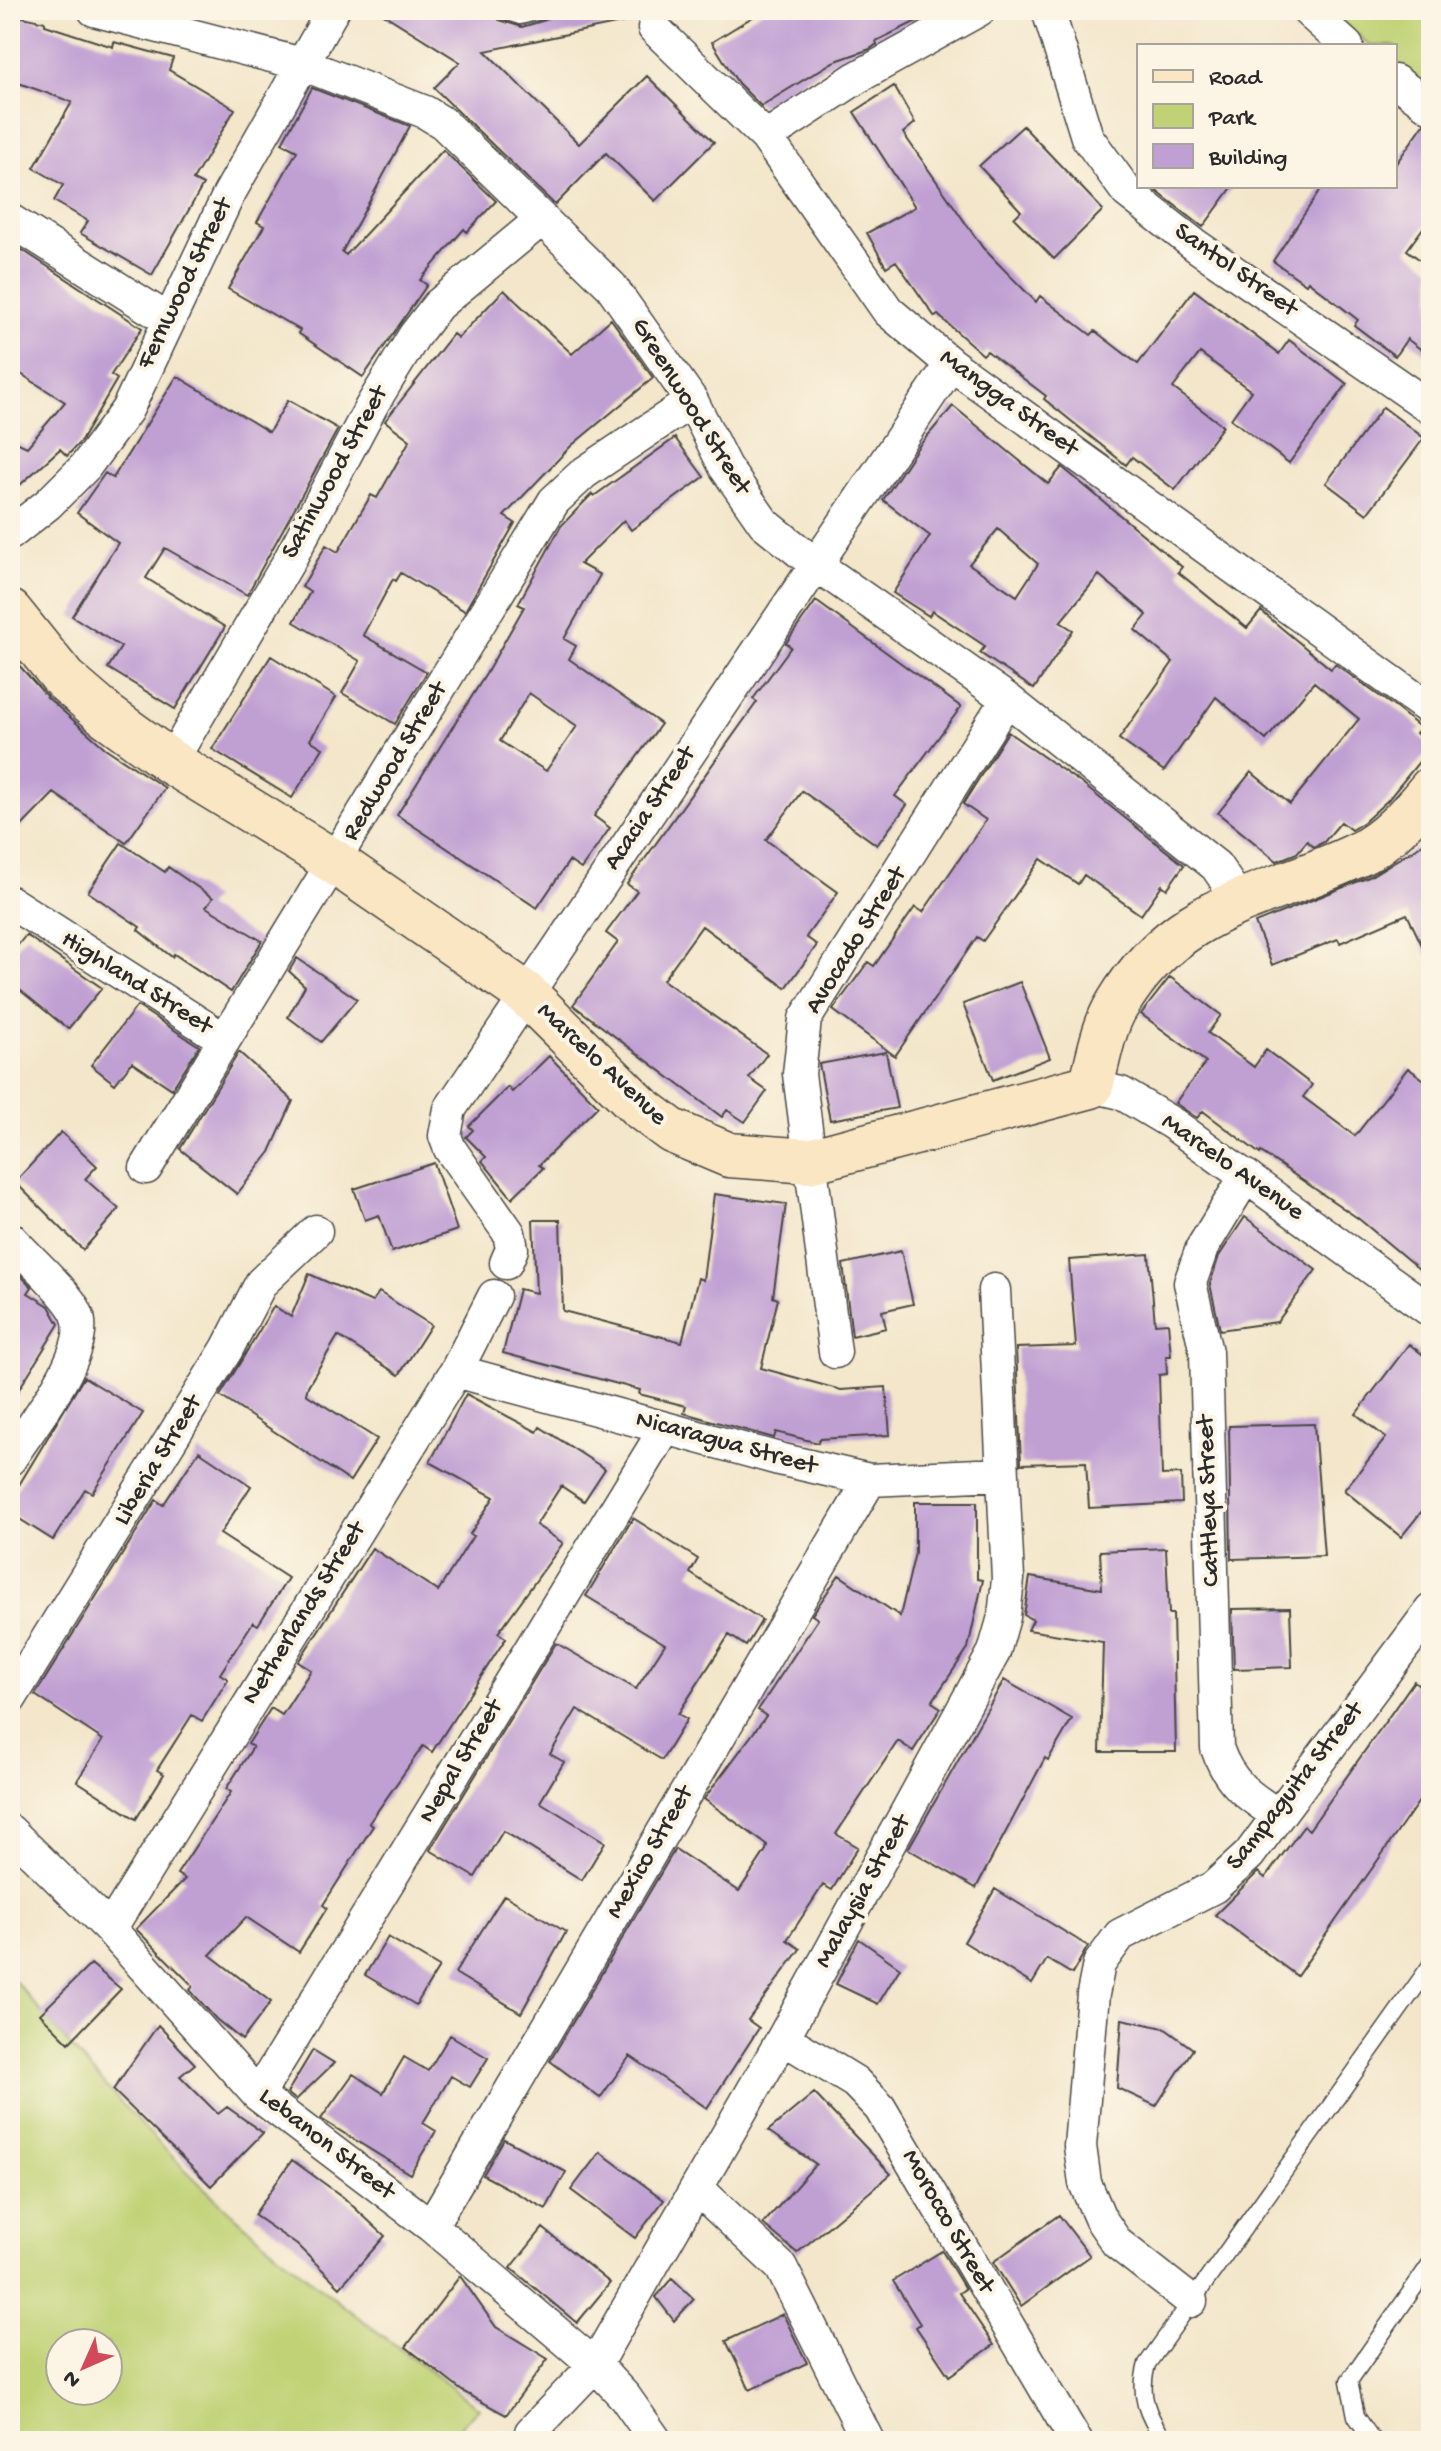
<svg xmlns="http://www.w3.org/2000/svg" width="1441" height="2451" font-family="'Gochi Hand',sans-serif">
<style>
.green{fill:#c0d275;stroke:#767e50;stroke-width:2;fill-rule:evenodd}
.building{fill:#c09fd3;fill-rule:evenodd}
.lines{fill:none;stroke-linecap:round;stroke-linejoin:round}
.lane-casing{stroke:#494743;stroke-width:19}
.street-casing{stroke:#494743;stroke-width:35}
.secondary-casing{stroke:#494743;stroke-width:47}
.lane{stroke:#fff;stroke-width:16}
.street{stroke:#fff;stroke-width:32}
.secondary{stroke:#fbe6c4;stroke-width:44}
.labels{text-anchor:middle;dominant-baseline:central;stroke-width:8;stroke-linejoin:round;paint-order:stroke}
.street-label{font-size:26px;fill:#2b2b2b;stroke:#fcf5e5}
</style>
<rect width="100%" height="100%" fill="#fcf5e5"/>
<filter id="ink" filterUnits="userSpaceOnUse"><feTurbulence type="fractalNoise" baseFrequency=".0125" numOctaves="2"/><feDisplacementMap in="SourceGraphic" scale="16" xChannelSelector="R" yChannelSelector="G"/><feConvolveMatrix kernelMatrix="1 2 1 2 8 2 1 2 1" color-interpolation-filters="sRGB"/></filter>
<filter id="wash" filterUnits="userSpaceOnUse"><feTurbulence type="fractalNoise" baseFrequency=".006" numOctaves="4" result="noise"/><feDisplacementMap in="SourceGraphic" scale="32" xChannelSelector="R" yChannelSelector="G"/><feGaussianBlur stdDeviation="1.8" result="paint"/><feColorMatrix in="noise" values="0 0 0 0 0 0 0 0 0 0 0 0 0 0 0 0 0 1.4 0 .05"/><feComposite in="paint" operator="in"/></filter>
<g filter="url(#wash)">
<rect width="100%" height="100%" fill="#f3e6ca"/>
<path class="green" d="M1327,10H1431V89L1395,63V46H1371Z
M10,1975C75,2053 142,2130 216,2199C298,2275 390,2341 479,2408L445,2441H10ZM60,2343H108V2391H60Z"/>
<g id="blocks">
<path class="building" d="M377,10H493L499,20L522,27L546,20L554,10H634L635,20L485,51L579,144L647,76L714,142L655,201L606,153L555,205L434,88L460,62Z
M764,10H939L876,41L877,44L870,49L833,62L761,106L738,83L712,42Z
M10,14L45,22V25L113,47L114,42L173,58L169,70L235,109L193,180L203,185L152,275L80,233L88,221L54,201L63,185L34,168L72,102L10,80Z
M894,86L915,123L903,133L983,248L1036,302L1040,296L1091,335L1095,331L1138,364L1194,290L1279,354L1289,340L1347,384L1289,463L1231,419L1251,391L1200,353L1173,388L1223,426L1175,490L1132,457L1126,465L1044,399L1046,396L987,351L983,355L938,315L935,317L896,261L886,267L867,233L915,207L854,112Z
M312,88L410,126L342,252L346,255L443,150L496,201L467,232L464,229L420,280L427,285L363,377L298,333L300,330L228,289L264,226L257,222L297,151L282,143Z
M1424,124L1431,126V217L1407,250L1431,268V357L1407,339L1395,356L1354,325L1358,320L1308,281L1306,284L1273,261L1323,186H1395V165Z
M1023,126L1103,210L1054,259L1014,218L1021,211L979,166Z
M1150,186H1233L1203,227Z
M10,242L142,328L111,375L117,379L81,441L67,456L60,449L10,494V439L27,447L65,402L10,367Z
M504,290L572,354L611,319L653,378L571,446L504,516L515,523L465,611L401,573L396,581L393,579L363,635L427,672L395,724L342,693L360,661L294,622L310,592L302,587L326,545L338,552L371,495L377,498L410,440L385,421L453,334L458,338Z
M177,376L269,432L288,400L338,429L247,595L165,548L146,578L225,627L175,709L108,668L121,647L72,616L118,543L77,513L105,473L113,478Z
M953,406L1048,484L1062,467L1182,567L1178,572L1247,628L1261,611L1331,669L1335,664L1396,708L1421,728L1416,733L1431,747L1388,800L1364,822L1351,830L1341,822L1324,842L1314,847L1307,841L1297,853L1277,861L1218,813L1251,772L1290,804L1359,719L1314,682L1266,740L1216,697L1164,771L1119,739L1173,662L1135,630L1147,615L1099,575L1060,622L1073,630L1034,689L980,653L985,646L932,611L929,616L893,593L930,536L883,500L918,447ZM998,529L1038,564L1017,596L969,564Z
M1383,407L1424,438L1367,514L1326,483Z
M675,438L704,477L631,530L624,520L580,564L600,575L564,639L576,646L569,659L661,724L594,816L610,828L581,869L569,861L537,908L397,815L486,674L524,607L518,604L561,526L592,494L594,496ZM529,693L577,726L546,771L500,741Z
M816,601L961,707L895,796L907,805L877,845L802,791L766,840L838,892L806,937L817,945L786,988L702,926L663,980L767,1054L749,1078L767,1091L745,1122L727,1110L722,1117L573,1005L618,942L606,933L637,891L627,884L757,702L753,699L791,647L786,643Z
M10,655L48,698L105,748L165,788L126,843L54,793L10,838Z
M271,656L336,697L310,740L323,748L292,798L212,749Z
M1008,732L1081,783L1184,865L1167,889L1162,885L1141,915L1084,875L1078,884L1041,859L983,941L977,937L895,1056L833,1010L868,962L874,966L915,907L923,912L986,820L963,804Z
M1431,839V964L1407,914L1340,943L1338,939L1272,965L1255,923L1369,877Z
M121,843L165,872L168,867L213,898L206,907L262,941L231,992L174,954L172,957L138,930L140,927L88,892Z
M26,935L102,988L68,1029L10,982V955Z
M297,958L357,999L321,1042L288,1017L305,986L289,971Z
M1170,977L1221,1015L1208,1033L1254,1067L1266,1050L1312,1085L1303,1097L1355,1136L1408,1068L1431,1085V1279L1359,1219L1261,1152L1260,1154L1203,1111L1197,1118L1175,1103L1206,1062L1141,1014Z
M1020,982L1050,1058L993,1080L963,1004Z
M137,1006L199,1046L172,1089L132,1062L115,1084L91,1065Z
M239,1052L293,1101L270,1152L237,1194L180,1149Z
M886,1052L897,1108L830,1120L819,1064Z
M549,1056L598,1106L539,1165L543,1168L512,1198L482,1161L486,1157L466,1137L473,1130L469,1126L508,1087L512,1092Z
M61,1132L97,1166L85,1179L119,1209L83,1250L15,1182Z
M434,1163L457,1230L392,1252L379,1215L365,1220L354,1189Z
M714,1194L786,1204L773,1297L778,1299L761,1368L841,1390L886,1387L890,1435L819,1439L818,1443L776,1432L774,1438L684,1413L686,1406L639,1394L640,1390L503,1353L519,1289L536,1293L533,1220H560L563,1311L682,1342L698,1278L703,1280Z
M1245,1217L1316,1270L1277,1322L1220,1330L1210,1284L1219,1256Z
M901,1251L913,1304L882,1311L886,1328L852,1336L843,1264Z
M1149,1254L1155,1324L1168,1323L1171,1356H1166L1167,1374L1159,1375L1162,1475L1181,1474L1182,1503L1089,1508L1086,1462L1021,1464L1016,1348L1076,1346L1069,1260Z
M10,1265L32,1287L28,1293L49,1306L59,1324L10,1404Z
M309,1274L372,1302L379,1292L431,1325L399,1375L338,1336L308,1386L306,1394L377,1439L350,1481L220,1396L274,1306L291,1317Z
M1409,1344L1431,1361V1500L1401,1537L1344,1490L1386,1438L1356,1414Z
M84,1377L143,1413L92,1493L85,1489L53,1540L10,1513V1500Z
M466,1394L537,1432L540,1427L605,1469L584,1501L561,1486L536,1525L563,1543L498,1633L506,1638L432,1752L423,1746L369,1823L373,1826L323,1905L327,1908L299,1952L246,1917L210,1955L271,2002L242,2040L216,2019L190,1990L193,1986L136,1929L185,1879L177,1874L231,1792L226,1789L253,1747L248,1744L271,1708L282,1715L311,1670L298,1662L372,1548L438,1591L473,1536L470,1534L494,1497L430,1462Z
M1314,1424L1324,1556L1231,1559L1229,1426Z
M199,1451L251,1486L220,1534L288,1578L258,1625L253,1622L220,1674L228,1679L202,1721L192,1715L157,1770L164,1774L136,1819L77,1781L103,1740L35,1695L156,1500L163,1505Z
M915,1502H977V1579L983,1580L968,1648L932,1702L941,1708L913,1751L898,1741L836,1834L858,1847L832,1890L823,1885L787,1940L800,1949L748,2020L759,2028L707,2108L630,2056L600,2098L550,2061L675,1849L739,1891L766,1850L767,1845L704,1799L766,1716L758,1710L818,1619L812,1615L839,1575L900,1616L915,1553Z
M633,1518L698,1559L690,1573L762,1620L746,1646L729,1635L678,1714L687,1719L662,1760L577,1709L550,1754L564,1762L540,1802L605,1842L582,1880L503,1831L475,1877L430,1850L556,1643L636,1689L665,1644L586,1596Z
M1166,1548L1169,1614H1173L1176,1752H1100L1103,1642L1028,1630L1033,1620L1024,1615L1030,1577L1102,1589L1100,1551Z
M1290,1608L1292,1667L1234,1669L1232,1609Z
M1004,1680L1072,1719L1048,1760L1045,1758L976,1888L908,1849Z
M1414,1681L1431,1694V1784L1297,1976L1215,1915L1258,1872L1265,1878L1304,1826L1309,1830Z
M995,1889L1088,1946L1072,1974L1047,1959L1032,1984L964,1942Z
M504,1895L566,1932L521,2013L455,1973Z
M388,1937L439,1967L416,2005L365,1975Z
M859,1939L900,1968L878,2004L836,1984Z
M91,1964L121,1989L69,2043L40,2014Z
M1122,2019L1164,2028L1193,2049L1156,2106L1117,2088Z
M158,2025L195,2064L180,2076L218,2114L227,2107L263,2133L211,2186L113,2090Z
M450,2035L488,2058L470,2087L451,2076L423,2123L436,2131L410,2174L321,2119L353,2074L383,2093L404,2057L428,2071Z
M313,2050L334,2063L296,2100L287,2093Z
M814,2093L891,2174L797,2253L763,2224L816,2164L768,2131Z
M504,2139L566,2172L546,2209L483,2175Z
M600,2152L664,2200L635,2238L571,2190Z
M292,2160L343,2197L385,2236L340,2287L297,2245L254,2215Z
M1059,2215L1090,2256L1021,2306L993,2262Z
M543,2228L610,2283L577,2323L511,2268Z
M942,2251L965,2289L959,2293L994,2345L949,2376L916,2327L920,2324L893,2281Z
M460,2276L496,2327L548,2359L506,2415L462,2391L406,2347Z
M672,2278L694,2299L674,2321L656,2297Z
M783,2314L807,2363L750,2390L726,2341Z"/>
</g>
</g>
<g filter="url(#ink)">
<use href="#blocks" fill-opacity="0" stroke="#494743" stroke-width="2"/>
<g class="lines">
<defs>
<path id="lane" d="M504,10L520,16L543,10
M1165,2441C1147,2415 1138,2395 1147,2364L1431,1965
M1373,2441L1356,2416L1349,2381L1431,2263"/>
<path id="street" d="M94,10L302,64L425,112L443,123L611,286L692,401L725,467L764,523L815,564L1007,699L1216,866L1239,900
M1048,10L1087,137L1127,192L1195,245L1431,408
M1307,10L1347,46
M654,28L766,137L888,311L951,364L1431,710
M1395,81L1431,107
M766,137L856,78L979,10
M10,220L167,319
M10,534L48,504L85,467L127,410L229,194L333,10
M171,762L289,561L372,405L414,336L438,305L542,219
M10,902L222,1038
M1091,1086L1121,1093L1173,1124L1431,1311
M146,1168L554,501L584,473L692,401
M1246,1176L1202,1248L1190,1283L1206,1352L1217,1748C1229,1783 1248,1796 1278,1815
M10,1238C27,1257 66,1291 76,1312C95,1348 30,1427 10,1459
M506,1263L512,1249L509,1233L450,1149L445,1136L450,1109L951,364
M835,1352L799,1074L805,1019L1007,699
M456,1371L779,1459L870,1480L1000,1474
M10,1699L227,1349L261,1283L316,1231
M10,1831L110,1929L258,2095L431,2226L595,2365L625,2397L656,2441
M110,1929L456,1371L494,1296
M783,2038L855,2082L880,2108L1076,2441
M258,2095L665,1429
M697,2188L781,2267L868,2441
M431,2226L870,1480
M1191,2301L1117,2243L1100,2218L1085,2183L1080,2146L1093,1994L1099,1964L1120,1935L1214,1887L1249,1855L1431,1610
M531,2432L595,2365L783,2038L994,1652L1004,1617L1008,1579L994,1290"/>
<path id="secondary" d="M10,612L64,679L106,715L171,762L336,863L526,994L640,1107L672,1131L729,1155L809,1161L1091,1086C1098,1061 1103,1027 1117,1005C1178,902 1264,900 1359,854C1387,841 1412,812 1431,789"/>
</defs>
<use href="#lane" class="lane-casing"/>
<use href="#street" class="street-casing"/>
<use href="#secondary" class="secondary-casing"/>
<use href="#lane" class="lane"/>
<use href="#street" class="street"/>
<use href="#secondary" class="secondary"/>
</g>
</g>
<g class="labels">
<g class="street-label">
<text transform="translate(1235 271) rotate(35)">Santol Street</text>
<text transform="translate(186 284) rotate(-64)">Fernwood Street</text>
<text transform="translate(1008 404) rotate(36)">Mangga Street</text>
<text transform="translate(690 407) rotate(58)">Greenwood Street</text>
<text transform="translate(336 473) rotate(-61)">Satinwood Street</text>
<text transform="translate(396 762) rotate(-59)">Redwood Street</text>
<text transform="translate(651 809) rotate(-56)">Acacia Street</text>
<text transform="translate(857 941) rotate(-58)">Avocado Street</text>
<text transform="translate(136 984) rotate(32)">Highland Street</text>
<text transform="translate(601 1065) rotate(43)">Marcelo Avenue</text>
<text transform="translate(1232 1168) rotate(35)">Marcelo Avenue</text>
<text transform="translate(726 1444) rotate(15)">Nicaragua Street</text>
<text transform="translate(159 1461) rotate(-59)">Liberia Street</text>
<text transform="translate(1210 1501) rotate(-92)">Cattleya Street</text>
<text transform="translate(305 1614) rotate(-58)">Netherlands Street</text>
<text transform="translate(462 1762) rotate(-59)">Nepal Street</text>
<text transform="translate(1296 1787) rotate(-52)">Sampaguita Street</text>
<text transform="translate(651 1853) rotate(-60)">Mexico Street</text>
<text transform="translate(864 1892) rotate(-61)">Malaysia Street</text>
<text transform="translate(326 2145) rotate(38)">Lebanon Street</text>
<text transform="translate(947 2222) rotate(60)">Morocco Street</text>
</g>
</g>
<rect width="1441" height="2451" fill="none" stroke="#fcf5e5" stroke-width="40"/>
<rect x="1137" y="44" width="260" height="144" fill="#fcf5e5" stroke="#a8a49b" stroke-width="2"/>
<rect x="1153" y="70" width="40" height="12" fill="#fbe6c4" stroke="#a8a49b" stroke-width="2"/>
<text x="1209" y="84" font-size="24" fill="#2b2b2b">Road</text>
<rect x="1153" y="104" width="40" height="24" fill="#c0d275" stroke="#a8a49b" stroke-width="2"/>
<text x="1209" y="124" font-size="24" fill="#2b2b2b">Park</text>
<rect x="1153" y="144" width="40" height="24" fill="#c09fd3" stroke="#a8a49b" stroke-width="2"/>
<text x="1209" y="164" font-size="24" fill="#2b2b2b">Building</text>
<g transform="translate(84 2367) rotate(225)"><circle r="38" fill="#fcf5e5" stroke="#a8a49b" stroke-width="2"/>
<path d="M0-6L14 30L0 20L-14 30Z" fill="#d1495b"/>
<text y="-12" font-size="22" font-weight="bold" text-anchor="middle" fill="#2b2b2b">N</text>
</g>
</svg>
